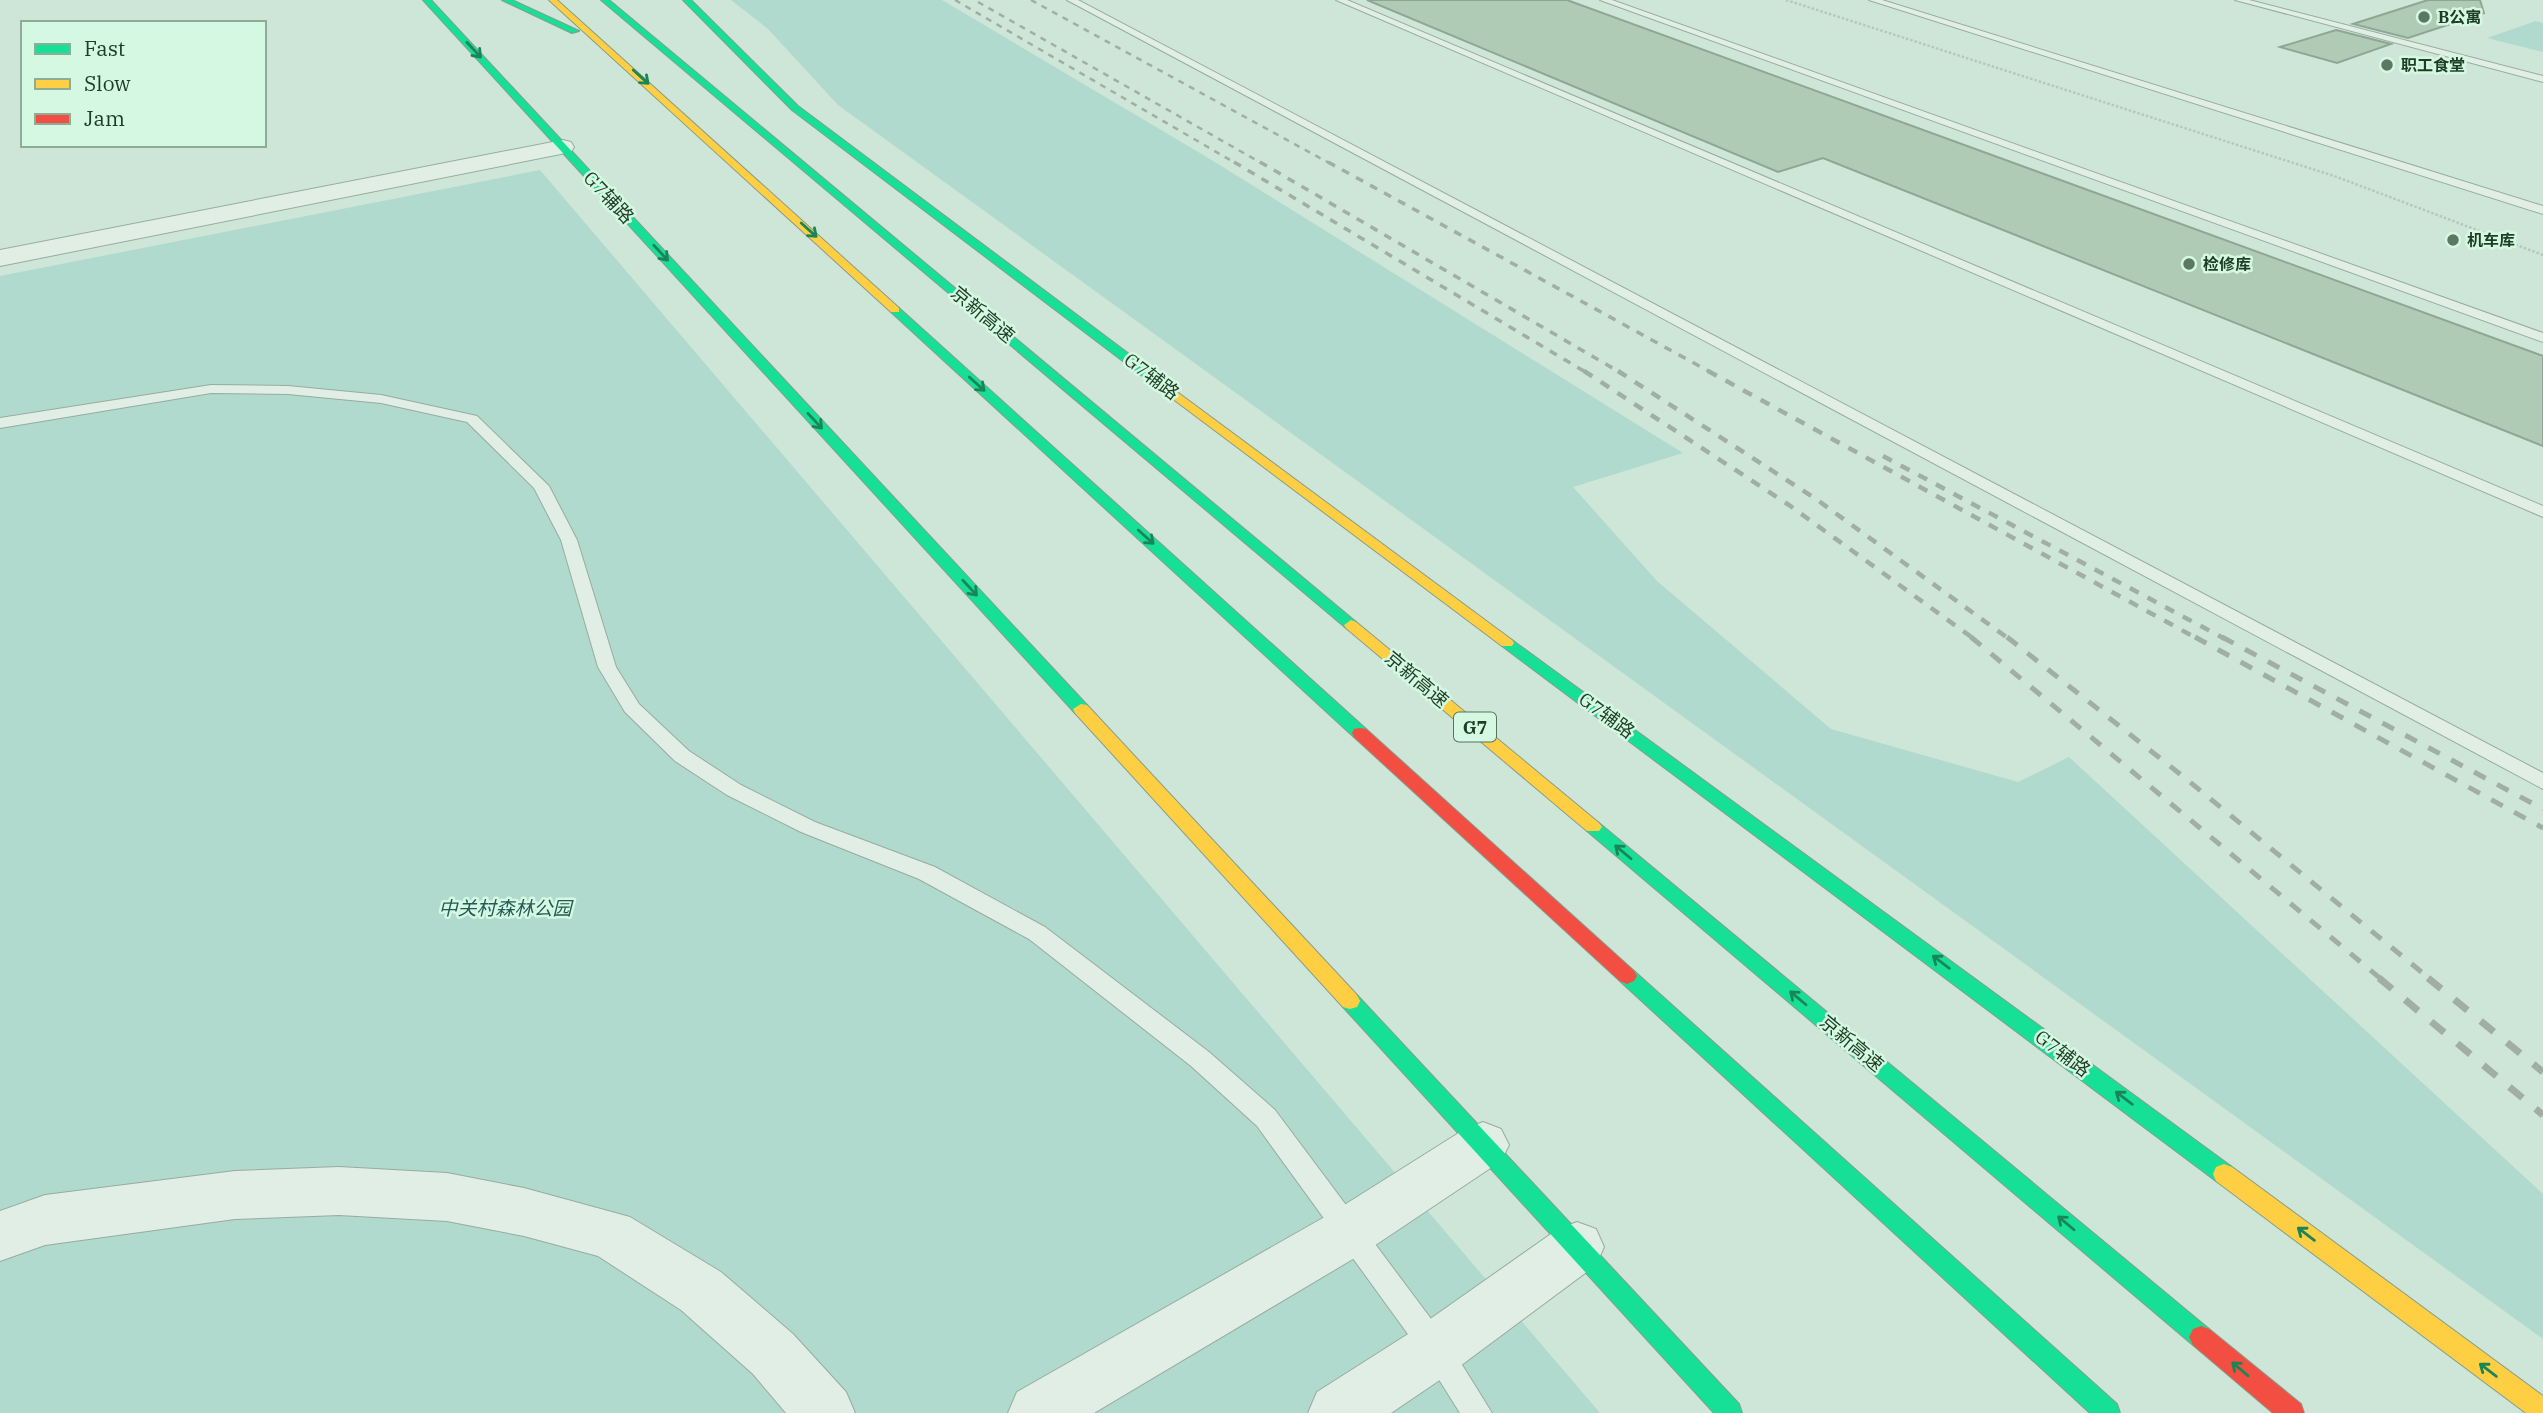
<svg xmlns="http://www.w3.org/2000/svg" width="2543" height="1413" font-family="'IBM Plex Serif','Noto Sans SC',serif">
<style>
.green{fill:#b0dace}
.building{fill:#afcbb5;stroke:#8da793;stroke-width:2}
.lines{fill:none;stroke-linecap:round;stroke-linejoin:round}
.lane-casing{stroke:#97ac9e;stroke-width:2}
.street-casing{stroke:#97ac9e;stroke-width:2}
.fast-casing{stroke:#879c8d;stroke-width:2}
.slow-casing{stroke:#879c8d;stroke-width:2}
.jam-casing{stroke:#879c8d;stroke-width:2}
.path{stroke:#b7c7bd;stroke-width:2.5;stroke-dasharray:2.5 2;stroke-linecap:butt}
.lane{fill:#e1eee6;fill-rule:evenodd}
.street{fill:#e1eee6;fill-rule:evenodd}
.fast{fill:#16e098;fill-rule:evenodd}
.slow{fill:#ffcf43;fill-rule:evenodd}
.jam{fill:#f24e42;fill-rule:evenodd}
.rail-far4{stroke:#a1aea5;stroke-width:2.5;stroke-dasharray:6 6;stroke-linecap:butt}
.rail-far3{stroke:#a1aea5;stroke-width:3.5;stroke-dasharray:8 8;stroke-linecap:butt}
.rail-far2{stroke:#a1aea5;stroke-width:4.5;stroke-dasharray:10 10;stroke-linecap:butt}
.rail-far1{stroke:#a1aea5;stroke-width:5;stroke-dasharray:13 13;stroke-linecap:butt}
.rail{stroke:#a1aea5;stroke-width:7;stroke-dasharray:17 17;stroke-linecap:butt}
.oneway{stroke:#1a8658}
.poi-dot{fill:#5c7862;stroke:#d5f8e3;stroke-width:2.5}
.labels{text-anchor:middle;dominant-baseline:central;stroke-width:5;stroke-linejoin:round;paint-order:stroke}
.far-poi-label{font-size:16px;font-weight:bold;fill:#1e3d23;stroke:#d5f8e3;text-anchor:start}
.shield{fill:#d5f8e3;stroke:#55755d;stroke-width:2}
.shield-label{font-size:18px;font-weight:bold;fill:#1e3d23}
.street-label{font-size:19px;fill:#1e3d23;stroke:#d5f8e3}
.park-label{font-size:19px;font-style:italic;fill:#235b57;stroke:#d5f8e3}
</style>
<rect width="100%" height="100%" fill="#cee6d8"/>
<path class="green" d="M731,0H942L1210,159L1683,453L1573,487L1657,581L1831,729L2018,782L2069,757L2543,1194V1339L838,105L768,29Z
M2536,21L2543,23V52L2487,38Z
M540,170L1600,1413H0V276Z"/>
<path class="building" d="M1367,0H1567L2543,356V446L1823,158L1778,172Z
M2428,0H2480L2484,13L2408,38L2353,24Z
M2336,30L2391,44L2337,63L2280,47Z"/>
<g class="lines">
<defs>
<path id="lane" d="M1067,0H1078L2543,773V789Z
M1336,0H1347L2543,506V517Z
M1600,0H1612L2543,333V342Z
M1869,0H1882L2543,206V214Z
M2235,0H2249L2543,76V82Z
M211,385L288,386L381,395L477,416L549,486L577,540L616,667L639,704L689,751L741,785L815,822L935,867L1045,927L1209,1052L1275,1110L1446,1339L1492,1413H1460L1426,1359L1257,1126L1191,1066L1029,939L919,879L801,832L727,795L675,761L625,712L598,667L561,540L534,488L467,422L381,403L288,394L211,393L0,428V418Z"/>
<path id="street" d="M563,140L571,142L574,147L571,152L0,266V250Z
M1483,1122L1501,1129L1509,1145L1501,1161L1368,1250L1094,1413H1008L1017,1392L1330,1214L1465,1129Z
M339,1167L447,1173L524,1188L630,1217L721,1272L793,1334L846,1392L855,1413H786L753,1374L681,1310L598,1256L524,1236L447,1221L339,1215L235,1219L45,1245L0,1261V1211L45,1195L235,1171Z
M1577,1222L1596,1229L1604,1247L1596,1265L1456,1369L1391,1413H1308L1317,1392L1416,1329L1558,1229Z"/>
<path id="fast" d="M423,0H431L1087,705L1089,709L1087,713H1075Z
M502,0H512L579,31L572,33Z
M601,0H609L1356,622L1358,625L1356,628H1346Z
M683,0H691L798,106L1177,390V396H1169L792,110Z
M891,308H899L1366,729L1368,733L1366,737H1354L891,312Z
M1507,638L1512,640L2232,1167L2235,1174L2232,1181L2224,1184L2216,1181L1502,646L1500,643L1502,640Z
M1593,821L1599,823L2209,1329L2213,1337L2209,1345L2201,1348L2193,1345L1587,831L1584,827L1587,823Z
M1627,968L1634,971L2117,1404L2120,1413H2090L1620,981L1617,976L1620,971Z
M1350,993L1357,995L1739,1404L1742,1413H1714L1343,1007L1340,1001L1343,995Z"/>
<path id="slow" d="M549,0H557L899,308V312H891Z
M1173,389L1512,640L1514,643L1512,646H1502L1169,396L1167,393Z
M1351,620L1356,622L1599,823L1602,827L1599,831H1587L1346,628L1344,625Z
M1081,704L1087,705L1357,995L1360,1001L1357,1007L1350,1009L1343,1007L1075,713L1073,709Z
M2224,1164L2232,1167L2543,1396V1413H2526L2216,1181L2213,1174L2216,1167Z"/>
<path id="jam" d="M1360,728L1366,729L1634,971L1637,976L1634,981L1627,984L1620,981L1354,737L1352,733L1354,729Z
M2201,1326L2209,1329L2301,1404L2304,1413H2273L2193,1345L2189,1337L2193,1329Z"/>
</defs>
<use href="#lane" class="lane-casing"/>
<use href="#street" class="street-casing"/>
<use href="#fast" class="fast-casing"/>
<use href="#slow" class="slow-casing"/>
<use href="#jam" class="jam-casing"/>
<path class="path" d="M1786,0L2337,177L2543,255"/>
<use href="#lane" class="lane"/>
<use href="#street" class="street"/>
<use href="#fast" class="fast"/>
<use href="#slow" class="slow"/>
<use href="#jam" class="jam"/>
<path class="rail-far4" d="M955,0L1237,164
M1031,0L1331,164
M978,2L1263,164"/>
<path class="rail-far3" d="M1234,162L1587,373
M1260,162L1621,373
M1328,162L1712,373"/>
<path class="rail-far2" d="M1584,371L1789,505L1974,639
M1618,371L1816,499L2009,639
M1708,371L2198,639
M1883,456L2225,639"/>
<path class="rail-far1" d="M1971,637L2381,979
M2007,637L2185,778L2430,979
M2195,637L2543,828
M2222,637L2543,809"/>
<path class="rail" d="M2379,978L2543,1115
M2428,978L2543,1072"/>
</g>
<defs><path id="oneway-shaft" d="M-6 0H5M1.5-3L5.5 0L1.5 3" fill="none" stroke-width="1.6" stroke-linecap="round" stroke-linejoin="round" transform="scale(1.75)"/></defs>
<g class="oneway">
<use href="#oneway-shaft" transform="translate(474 50) rotate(47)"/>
<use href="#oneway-shaft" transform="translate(641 77) rotate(42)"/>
<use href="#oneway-shaft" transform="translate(809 230) rotate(42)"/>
<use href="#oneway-shaft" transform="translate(661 253) rotate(47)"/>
<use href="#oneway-shaft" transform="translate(977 384) rotate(42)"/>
<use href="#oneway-shaft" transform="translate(815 421) rotate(47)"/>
<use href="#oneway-shaft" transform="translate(1146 537) rotate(42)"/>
<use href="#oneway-shaft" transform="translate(970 588) rotate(47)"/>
<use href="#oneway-shaft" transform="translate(1623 852) rotate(-140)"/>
<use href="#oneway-shaft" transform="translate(1941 962) rotate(-143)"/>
<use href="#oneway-shaft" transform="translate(1798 998) rotate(-140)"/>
<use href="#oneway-shaft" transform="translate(2124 1098) rotate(-143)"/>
<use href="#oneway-shaft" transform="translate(2066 1223) rotate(-140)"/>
<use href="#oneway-shaft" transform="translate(2306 1234) rotate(-143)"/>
<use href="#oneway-shaft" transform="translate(2240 1369) rotate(-140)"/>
<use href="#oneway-shaft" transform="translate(2488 1370) rotate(-143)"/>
</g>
<g class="poi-dot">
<circle cx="2424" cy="17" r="7"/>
<circle cx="2387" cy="65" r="7"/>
<circle cx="2453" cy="240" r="7"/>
<circle cx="2189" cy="264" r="7"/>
</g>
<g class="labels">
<g class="far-poi-label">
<text x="2438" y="17">B公寓</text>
<text x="2401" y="65">职工食堂</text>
<text x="2467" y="240">机车库</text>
<text x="2203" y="264">检修库</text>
</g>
<rect class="shield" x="1454" y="712.5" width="42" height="29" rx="5"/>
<g class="shield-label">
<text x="1475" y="727">G7</text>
</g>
<g class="street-label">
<text transform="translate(609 197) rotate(47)">G7辅路</text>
<text transform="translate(983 314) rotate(40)">京新高速</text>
<text transform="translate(1152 376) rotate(37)">G7辅路</text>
<text transform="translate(1417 679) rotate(40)">京新高速</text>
<text transform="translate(1607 715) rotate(36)">G7辅路</text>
<text transform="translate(1852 1043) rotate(40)">京新高速</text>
<text transform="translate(2063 1053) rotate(37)">G7辅路</text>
</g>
<g class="park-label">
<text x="505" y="908">中关村森林公园</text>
</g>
</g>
<rect x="21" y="21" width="245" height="126" fill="#d5f8e3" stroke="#8cad96" stroke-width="2"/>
<rect x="35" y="44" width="35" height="10" fill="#16e098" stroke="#8cad96" stroke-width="2"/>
<text x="84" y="56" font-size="21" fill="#1e3d23">Fast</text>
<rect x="35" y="79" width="35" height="10" fill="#ffcf43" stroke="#8cad96" stroke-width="2"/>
<text x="84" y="91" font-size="21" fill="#1e3d23">Slow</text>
<rect x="35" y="114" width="35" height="10" fill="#f24e42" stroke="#8cad96" stroke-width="2"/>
<text x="84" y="126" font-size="21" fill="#1e3d23">Jam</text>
</svg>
